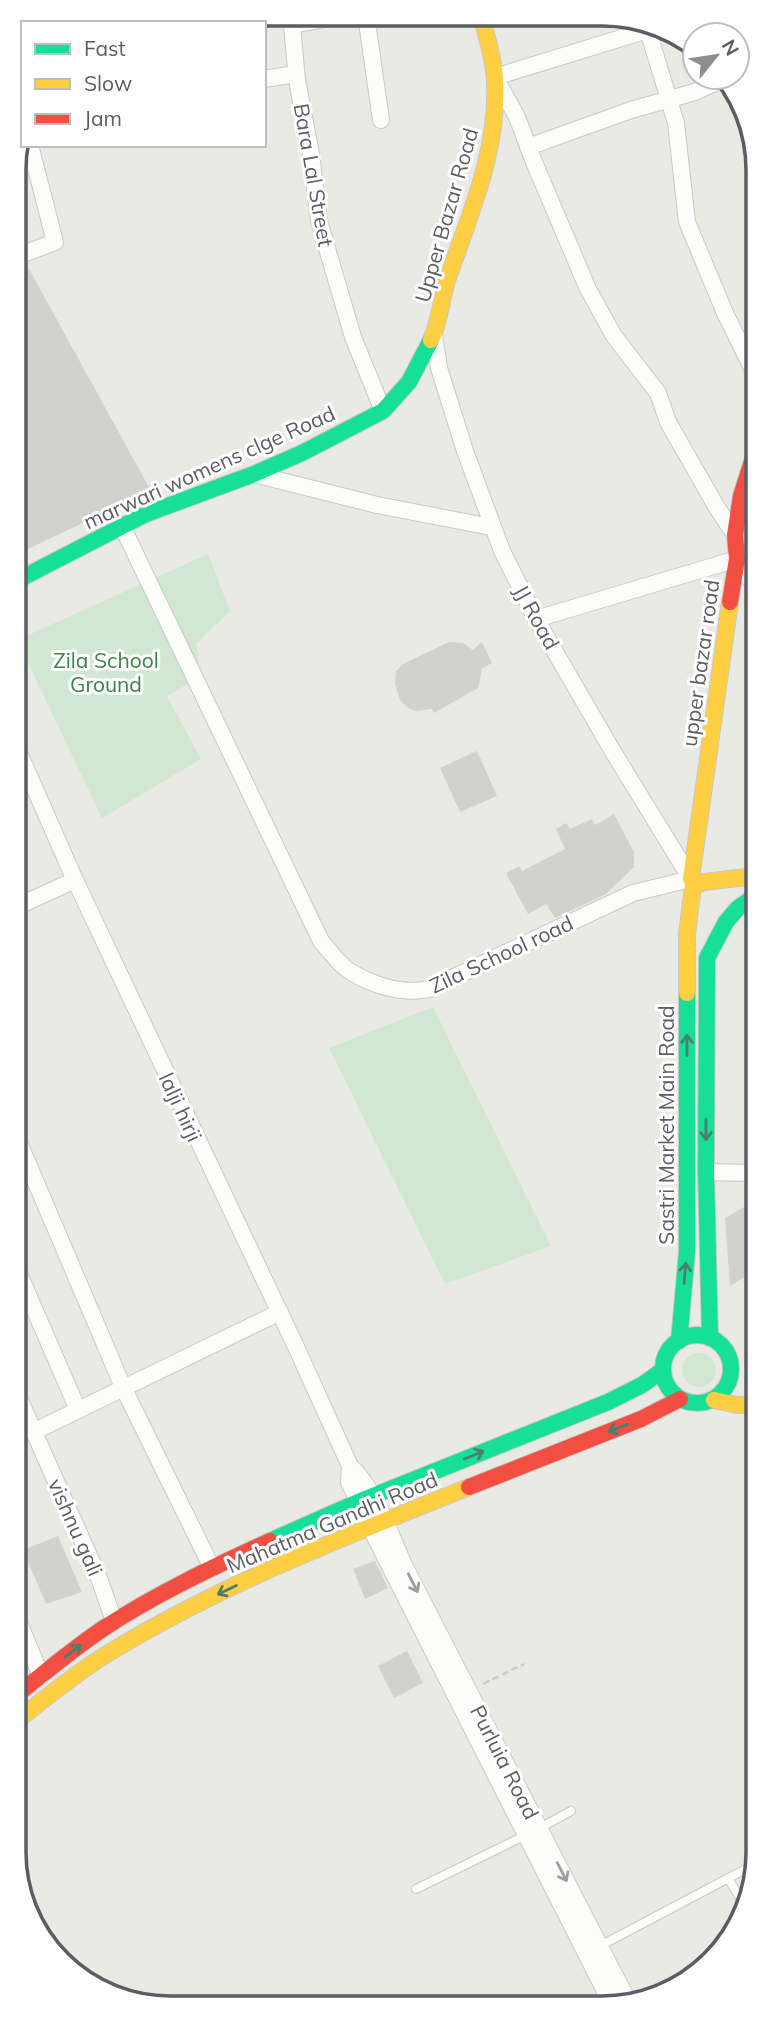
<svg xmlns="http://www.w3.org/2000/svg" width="772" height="2022" font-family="Mulish,sans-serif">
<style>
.green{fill:#d2e7d2}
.building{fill:#d1d1ce}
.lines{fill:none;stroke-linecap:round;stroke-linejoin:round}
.lane-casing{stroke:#c8c8c7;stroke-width:10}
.street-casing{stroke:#c8c8c7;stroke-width:18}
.fast-casing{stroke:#c7c8c7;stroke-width:18}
.slow-casing{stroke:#c7c8c7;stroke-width:18}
.jam-casing{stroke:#c7c8c7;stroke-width:18}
.path{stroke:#c8ccca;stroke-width:2.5;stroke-dasharray:7 3.5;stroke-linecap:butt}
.lane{stroke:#fcfcfb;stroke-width:8}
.street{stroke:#fcfcfb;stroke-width:16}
.fast{stroke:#16e098;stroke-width:16}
.slow{stroke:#ffcf43;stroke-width:16}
.jam{stroke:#f24e42;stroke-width:16}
.oneway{stroke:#4a7e70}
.oneway2{stroke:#9b9da0}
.labels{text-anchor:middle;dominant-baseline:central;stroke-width:6;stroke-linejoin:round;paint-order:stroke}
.street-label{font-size:21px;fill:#5b5d63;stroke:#fff}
.park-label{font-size:21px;fill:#378644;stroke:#fff}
.rim{fill:none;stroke:#5b5d63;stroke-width:3.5}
</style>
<rect width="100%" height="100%" fill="#eaeae5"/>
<path class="green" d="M208,554L230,611L197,643L200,677L167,696L201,759L102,818L17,640Z
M433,1007L551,1246L445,1284L329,1048Z
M682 1370a17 17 0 1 1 34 0a17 17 0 1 1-34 0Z"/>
<path class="building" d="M28,267L151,491L15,555V272Z
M449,642L463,643L473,650L482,642L492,663L482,668L478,688L434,713L432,709L416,711L408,708L400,700L395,684L396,671L403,664Z
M477,751L497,796L460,812L440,768Z
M614,814L634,852V867L606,894L555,918L546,904L528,914L506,873L519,866L522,871L565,849L556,829L566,823L570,829L592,819L595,825Z
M756,1200V1270L730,1286L725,1218Z
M58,1536L82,1592L46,1604L23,1550Z
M375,1561L388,1588L365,1599L353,1569Z
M407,1651L423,1683L394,1698L378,1666Z"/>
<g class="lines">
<defs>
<path id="lane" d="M538,1829L571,1811
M728,1878L742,1901
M416,1889L526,1835
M600,1946L757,1863"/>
<path id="street" d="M291,15L297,80L311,154L319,221L353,337L383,411
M366,15L381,120
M646,24L676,123L687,222L725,313L753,370
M292,25L347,15
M654,28L495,77L517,117L534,162L588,289L614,336L658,393L668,422L716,506L735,535
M264,79L296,74
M528,147L631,110L695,92L723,79
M15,257L55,242L30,145
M254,474L377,505L491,527
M122,526L321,941C329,950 338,963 348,970C371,985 402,995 429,989L633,893L691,879L612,750L536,619L502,551L465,451L439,368L434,334
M536,619L737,559L754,585
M16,746L75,880L297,1349L350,1466C375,1488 390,1534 404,1565L629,2003
M16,907L75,880
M17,1138L123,1387L212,1568
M706,1172L756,1173
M17,1269L78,1410
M18,1396L99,1578L114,1621
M33,1432L280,1312
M350,1466L349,1482L370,1527L611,2003
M18,1620L41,1676"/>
<path id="fast" d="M16,581L146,514L254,474L302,453L383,411L409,382L431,340
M663 1369a34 34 0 1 1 68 0a34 34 0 1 1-68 0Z
M710,1338L706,1172L707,958L726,922L738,908L755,896
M679,1341L687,1252V993
M270,1541L358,1502L608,1402L642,1385L663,1370"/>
<path id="slow" d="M431,340C440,322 441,298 448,278C470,214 499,149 495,80C494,59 486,37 482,16
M696,885L691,879L730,602
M687,993V934L693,886L704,882L755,876
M714,1400L737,1405H756
M19,1719C44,1699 69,1679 96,1661C211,1588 342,1538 469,1487"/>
<path id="jam" d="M730,602L737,559L735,535L741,496L754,455
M469,1487L641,1419L680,1399
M19,1693C47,1671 74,1648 104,1628C156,1594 213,1567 270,1541"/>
</defs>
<use href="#lane" class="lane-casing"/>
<use href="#street" class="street-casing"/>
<use href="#fast" class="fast-casing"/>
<use href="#slow" class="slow-casing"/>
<use href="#jam" class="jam-casing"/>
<path class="path" d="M483,1684L524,1664"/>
<use href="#lane" class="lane"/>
<use href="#street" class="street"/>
<use href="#fast" class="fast"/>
<use href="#slow" class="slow"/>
<use href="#jam" class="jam"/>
</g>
<defs><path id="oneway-shaft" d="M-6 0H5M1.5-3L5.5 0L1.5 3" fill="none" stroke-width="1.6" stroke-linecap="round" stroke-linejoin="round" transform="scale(1.75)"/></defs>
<g class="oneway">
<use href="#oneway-shaft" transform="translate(687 1045) rotate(-90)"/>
<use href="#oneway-shaft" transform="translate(706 1130) rotate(90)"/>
<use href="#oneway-shaft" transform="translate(685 1273) rotate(-85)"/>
<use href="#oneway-shaft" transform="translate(618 1428) rotate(159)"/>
<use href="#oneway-shaft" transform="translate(474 1455) rotate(-22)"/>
<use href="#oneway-shaft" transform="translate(227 1590) rotate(154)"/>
<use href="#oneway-shaft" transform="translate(73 1651) rotate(-38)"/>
</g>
<g class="oneway2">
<use href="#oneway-shaft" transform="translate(413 1583) rotate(63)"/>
<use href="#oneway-shaft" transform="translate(562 1872) rotate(63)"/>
</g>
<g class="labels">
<g class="street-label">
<text transform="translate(314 175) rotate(80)">Bara Lal Street</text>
<text transform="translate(446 215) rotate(-74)">Upper Bazar Road</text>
<text transform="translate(209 467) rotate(-24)">marwari womens clge Road</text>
<text transform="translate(537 617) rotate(61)">JJ Road</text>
<text transform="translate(700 663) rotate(-82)">upper bazar road</text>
<text transform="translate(501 954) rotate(-25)">Zila School road</text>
<text transform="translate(181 1107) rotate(65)">lalji hirji</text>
<text transform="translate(666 1125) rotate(-90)">Sastri Market Main Road</text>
<text transform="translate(332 1522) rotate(-23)">Mahatma Gandhi Road</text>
<text transform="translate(76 1527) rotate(66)">vishnu gali</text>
<text transform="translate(505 1762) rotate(63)">Purluia Road</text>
</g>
<g class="park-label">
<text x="106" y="660">Zila School<tspan x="106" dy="24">Ground</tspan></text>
</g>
</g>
<path d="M0 0H772V2022H0ZM170 26H602A144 144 0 0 1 746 170V1852A144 144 0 0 1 602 1996H170A144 144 0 0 1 26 1852V170A144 144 0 0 1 170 26Z" fill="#fff" fill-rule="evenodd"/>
<path class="rim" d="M170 26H602A144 144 0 0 1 746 170V1852A144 144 0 0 1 602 1996H170A144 144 0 0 1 26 1852V170A144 144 0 0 1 170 26Z"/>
<rect x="21" y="21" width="245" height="126" fill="#ffffff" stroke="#bdbec1" stroke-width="2"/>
<rect x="35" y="44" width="35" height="10" fill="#16e098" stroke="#bdbec1" stroke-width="2"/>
<text x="84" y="56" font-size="21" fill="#5b5d63">Fast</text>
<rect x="35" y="79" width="35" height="10" fill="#ffcf43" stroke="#bdbec1" stroke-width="2"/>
<text x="84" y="91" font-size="21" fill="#5b5d63">Slow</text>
<rect x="35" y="114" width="35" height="10" fill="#f24e42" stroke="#bdbec1" stroke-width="2"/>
<text x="84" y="126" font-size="21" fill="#5b5d63">Jam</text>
<g transform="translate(716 56) rotate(60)"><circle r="33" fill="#ffffff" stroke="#bdbec1" stroke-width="2"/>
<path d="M0-5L12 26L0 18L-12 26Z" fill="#8d8e90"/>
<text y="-10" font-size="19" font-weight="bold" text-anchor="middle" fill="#5b5d63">N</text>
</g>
</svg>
